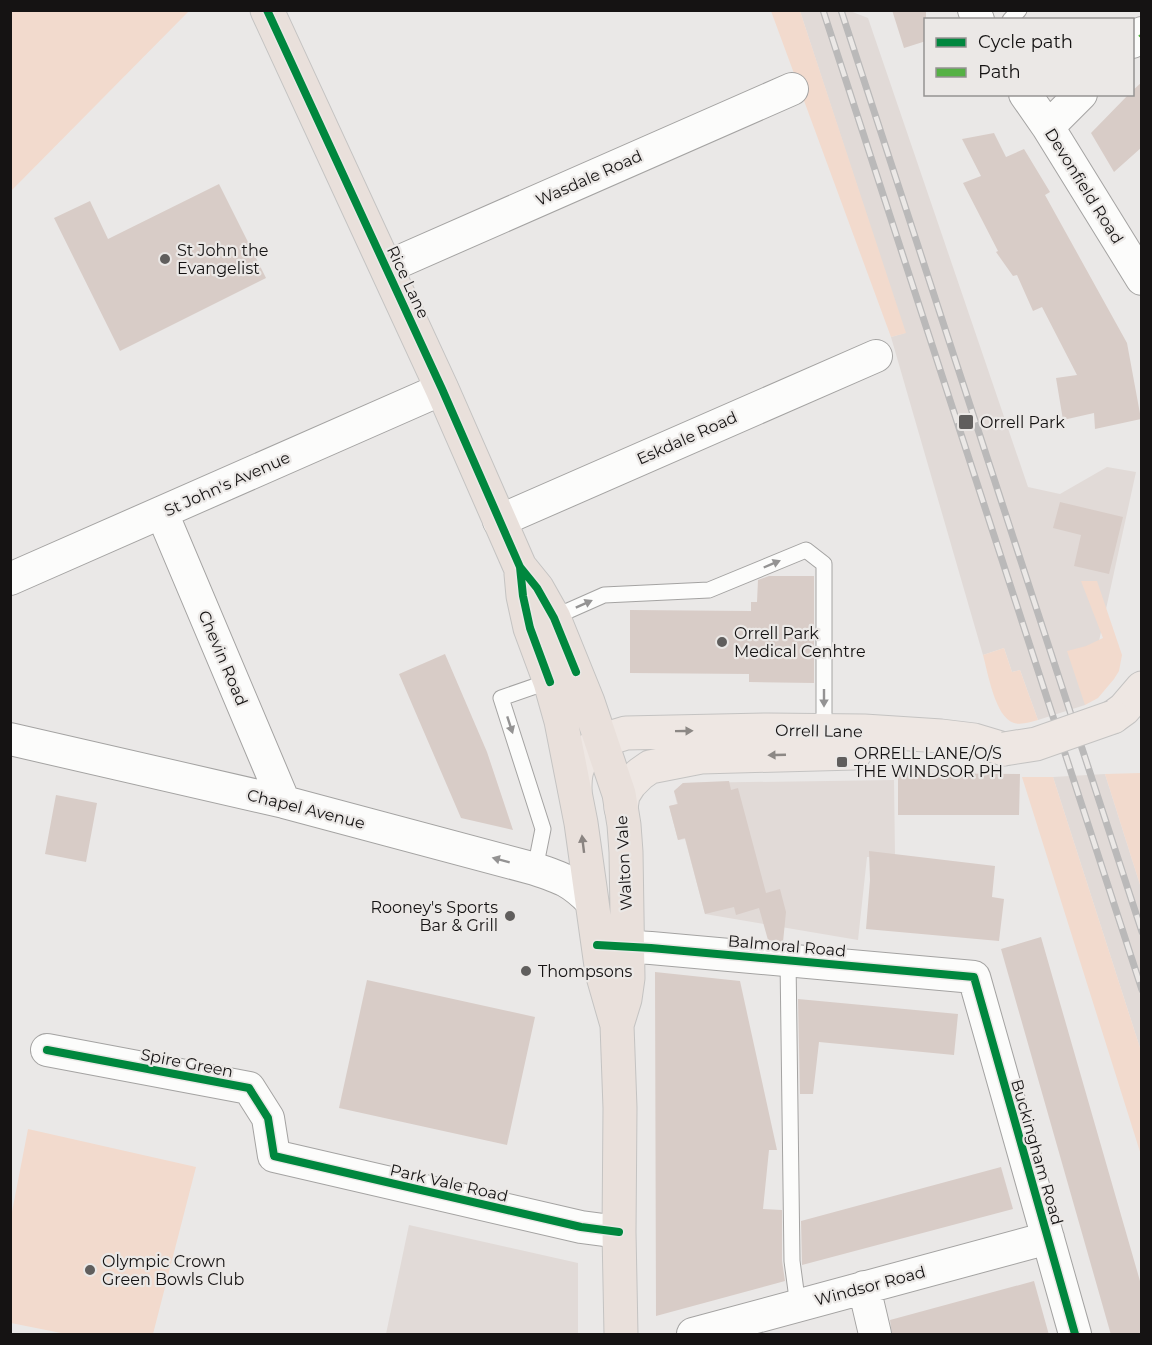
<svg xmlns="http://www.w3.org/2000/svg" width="1152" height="1345" font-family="Montserrat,sans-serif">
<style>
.built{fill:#e1dad7}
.green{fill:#f2dacd}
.building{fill:#d8ccc7}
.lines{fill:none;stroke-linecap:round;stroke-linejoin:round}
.service-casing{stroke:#a4a3a2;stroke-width:17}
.minor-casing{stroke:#a4a3a2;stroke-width:34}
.primary-casing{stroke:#c4c3c2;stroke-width:35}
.trunk-casing{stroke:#c4c3c2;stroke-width:35}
.service{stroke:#fcfcfb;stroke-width:15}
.minor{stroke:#fcfcfb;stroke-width:32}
.primary{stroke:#eee7e3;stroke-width:33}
.trunk{stroke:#e9e0db;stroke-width:33}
.rail-casing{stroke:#bab9b9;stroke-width:7}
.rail{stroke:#ebe8e6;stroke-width:4.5;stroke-dasharray:14;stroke-linecap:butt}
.primary-bridge-casing{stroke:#c4c3c2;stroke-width:35;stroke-linecap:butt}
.primary-bridge{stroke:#eee7e3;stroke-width:33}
.quiet{stroke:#55b144;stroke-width:6;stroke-dasharray:12 6;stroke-linecap:butt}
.cycleway-casing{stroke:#ebe8e6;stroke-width:11}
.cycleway{stroke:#00873e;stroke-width:8}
.oneway{fill:#949393}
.oneway2{fill:#8c8885}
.oneway3{fill:#8a8481}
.poi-dot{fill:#605e5d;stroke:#ebe8e6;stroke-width:2}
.labels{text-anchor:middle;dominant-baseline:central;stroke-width:4.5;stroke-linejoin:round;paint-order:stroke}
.street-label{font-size:16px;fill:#151313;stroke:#ebe8e6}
.poi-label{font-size:16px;fill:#151313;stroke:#ebe8e6;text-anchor:start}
</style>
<rect width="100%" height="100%" fill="#eae8e7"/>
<path class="built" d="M800,11H850L868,18L1028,487L1060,494L1107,467L1136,472L1085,705L1038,720L1020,670L1012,672L1004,648L983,655L891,337L905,333Z
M1105,774L1141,888V1051L1053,777Z
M894,780L895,856L867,857L858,940L705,914L685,839L678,840L669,806L677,804L674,791L683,783Z
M409,1225L578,1263V1334H386Z"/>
<path class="green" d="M11,10L189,11L11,191L10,11Z
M771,11H800L906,333L891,337Z
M1081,581H1097L1122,655L1119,671L1114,679L1098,698L1085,705L1067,651L1086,646L1103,638Z
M1004,648L1012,672L1020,670L1038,720C1030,722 1022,725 1014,723C995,717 988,673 983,655Z
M1141,773H1142L1141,888L1105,774Z
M1022,777H1053L1141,1051V1155Z
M28,1129L196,1167L153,1334H66L11,1323V1217Z"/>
<path class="building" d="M892,10H926V41L904,48Z
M1142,82V147L1114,172L1091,133L1129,94H1132V91Z
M994,133L1006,157L1024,149L1050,192L1045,195L1127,343L1141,419L1095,429L1094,413L1063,420L1056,378L1077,375L1042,307L1033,311L1017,275L1013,276L996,252L998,251L963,183L981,176L962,139Z
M219,184L266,278L120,351L54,218L90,201L108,239Z
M1060,502L1123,517L1109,574L1074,566L1081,535L1053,528Z
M769,576H814V683L749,682V674L630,673V610L751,611V602H757L758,580Z
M445,654L487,752L513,830L461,818L399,674Z
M898,773L1020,774L1019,815H898Z
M729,781L731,790L738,788L766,893L780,889L786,912L783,942L768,940L759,908L736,915L734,907L705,914L685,838L678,840L669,806L678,804L674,791L683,783Z
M56,795L97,803L86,862L45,854Z
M869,851L995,866L992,897L1004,899L999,941L866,929L870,880Z
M1041,937L1142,1288V1335H1111L1001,949Z
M655,972L740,981L777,1150H769L763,1209L782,1210V1261L785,1281L656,1316Z
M367,980L535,1017L507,1145L339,1108Z
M798,999L958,1014L954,1055L819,1042L813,1094H800Z
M1001,1167L1013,1209L802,1265L801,1221Z
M1034,1281L1049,1335H892L890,1320Z"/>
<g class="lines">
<defs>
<path id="service" d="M1010,20L1019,10
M552,618L604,595L709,590L806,550L824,564V731
M535,869L543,829L501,698L553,680
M788,959L792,1261L798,1306"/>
<path id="minor" d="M974,10L978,20
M1132,42L1142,33
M1025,94L1048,127L1142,279
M1048,127L1081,94
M387,267L792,89
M162,513L284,802
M499,521L876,356
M10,579L442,389
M10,739L284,802L535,869C562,878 571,881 591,901
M601,945L651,948L974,977L1075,1334
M47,1050L249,1088L268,1118L274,1156L581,1227L619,1232
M864,1287L875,1334
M693,1334L1048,1238"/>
<path id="primary" d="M1113,717L1124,709L1142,688
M575,790C575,784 575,776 577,770C584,747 604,739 626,733L768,730L864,731L941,736L974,740L1004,749
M621,808L623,795L630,784L640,774L650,767L701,757L855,753"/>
<path id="trunk" d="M267,10L442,389L520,567L537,588L554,618L588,702L619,794L624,825L626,852L628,978L625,999L617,1025
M521,574L523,596L530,628L550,682L561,721L581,823L602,973L617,1025L620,1108L619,1232L621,1334"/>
</defs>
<use href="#service" class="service-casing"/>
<use href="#minor" class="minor-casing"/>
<use href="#primary" class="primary-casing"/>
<use href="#trunk" class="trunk-casing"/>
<use href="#service" class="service"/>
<use href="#minor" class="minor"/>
<use href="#primary" class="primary"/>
<use href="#trunk" class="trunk"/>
<defs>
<path id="rail" d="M823,10L1142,990
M841,10L1142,932"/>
</defs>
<use href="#rail" class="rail-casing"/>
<use href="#rail" class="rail"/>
<defs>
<path id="primary-bridge" d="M1004,749L1036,744L1113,717"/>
</defs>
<use href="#primary-bridge" class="primary-bridge-casing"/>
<use href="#primary-bridge" class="primary-bridge"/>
<path class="quiet" d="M1141,34L1142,36"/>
<defs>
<path id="cycleway" d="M267,10L442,389L520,567L537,588L554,618L576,672
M520,567L523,596L530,628L550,682
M597,945L651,948L974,977L1075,1334
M47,1050L249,1088L268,1118L274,1156L581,1227L619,1232"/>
</defs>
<use href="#cycleway" class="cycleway-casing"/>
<use href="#cycleway" class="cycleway"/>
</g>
<defs><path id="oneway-solid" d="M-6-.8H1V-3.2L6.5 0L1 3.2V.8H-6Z" transform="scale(1.5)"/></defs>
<g class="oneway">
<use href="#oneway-solid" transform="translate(772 564) rotate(-23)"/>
<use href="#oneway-solid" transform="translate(584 604) rotate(-24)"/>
<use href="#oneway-solid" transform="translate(824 698) rotate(90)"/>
<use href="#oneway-solid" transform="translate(510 725) rotate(72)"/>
<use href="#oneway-solid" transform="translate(501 860) rotate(-165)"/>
</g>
<g class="oneway2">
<use href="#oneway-solid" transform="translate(684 731) rotate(-1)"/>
<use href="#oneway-solid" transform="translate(777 755) rotate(178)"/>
</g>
<use class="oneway3" href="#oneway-solid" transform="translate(583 844) rotate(-97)"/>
<g class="poi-dot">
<circle cx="165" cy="259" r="6"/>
<rect x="958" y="414" width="16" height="16" rx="3"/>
<circle cx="722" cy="642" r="6"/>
<rect x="836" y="756" width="12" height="12" rx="3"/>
<circle cx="510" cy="916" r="6"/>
<circle cx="526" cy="971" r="6"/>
<circle cx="90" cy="1270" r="6"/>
</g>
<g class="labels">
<g class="street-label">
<text transform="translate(589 178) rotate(-24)">Wasdale Road</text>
<text transform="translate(1084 186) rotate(58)">Devonfield Road</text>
<text transform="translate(408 282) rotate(65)">Rice Lane</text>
<text transform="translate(687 438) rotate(-24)">Eskdale Road</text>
<text transform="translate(227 484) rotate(-24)">St John's Avenue</text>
<text transform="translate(223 658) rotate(67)">Chevin Road</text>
<text transform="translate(819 731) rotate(1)">Orrell Lane</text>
<text transform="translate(306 809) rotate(14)">Chapel Avenue</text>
<text transform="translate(624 863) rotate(-93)">Walton Vale</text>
<text transform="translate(787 946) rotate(5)">Balmoral Road</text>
<text transform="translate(187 1063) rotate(11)">Spire Green</text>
<text transform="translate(1037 1152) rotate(74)">Buckingham Road</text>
<text transform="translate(449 1183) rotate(13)">Park Vale Road</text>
<text transform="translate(870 1286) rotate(-15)">Windsor Road</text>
</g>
<g class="poi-label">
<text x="177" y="250">St John the<tspan x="177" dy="18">Evangelist</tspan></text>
<text x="980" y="422">Orrell Park</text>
<text x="734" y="633">Orrell Park<tspan x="734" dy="18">Medical Cenhtre</tspan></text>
<text x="854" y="753">ORRELL LANE/O/S<tspan x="854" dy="18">THE WINDSOR PH</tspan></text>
<text x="498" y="907" text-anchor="end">Rooney's Sports<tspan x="498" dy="18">Bar &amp; Grill</tspan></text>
<text x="538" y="971">Thompsons</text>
<text x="102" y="1261">Olympic Crown<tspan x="102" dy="18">Green Bowls Club</tspan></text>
</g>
</g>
<rect width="1152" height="1345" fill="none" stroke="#151313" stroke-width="24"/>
<rect x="924" y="18" width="210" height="78" fill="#ebe8e6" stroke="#959392" stroke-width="1.5"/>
<rect x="936" y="38" width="30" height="9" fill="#00873e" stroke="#959392" stroke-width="1.5"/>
<text x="978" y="48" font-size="18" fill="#151313">Cycle path</text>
<rect x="936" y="68" width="30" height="9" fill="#55b144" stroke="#959392" stroke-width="1.5"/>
<text x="978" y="78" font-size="18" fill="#151313">Path</text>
</svg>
